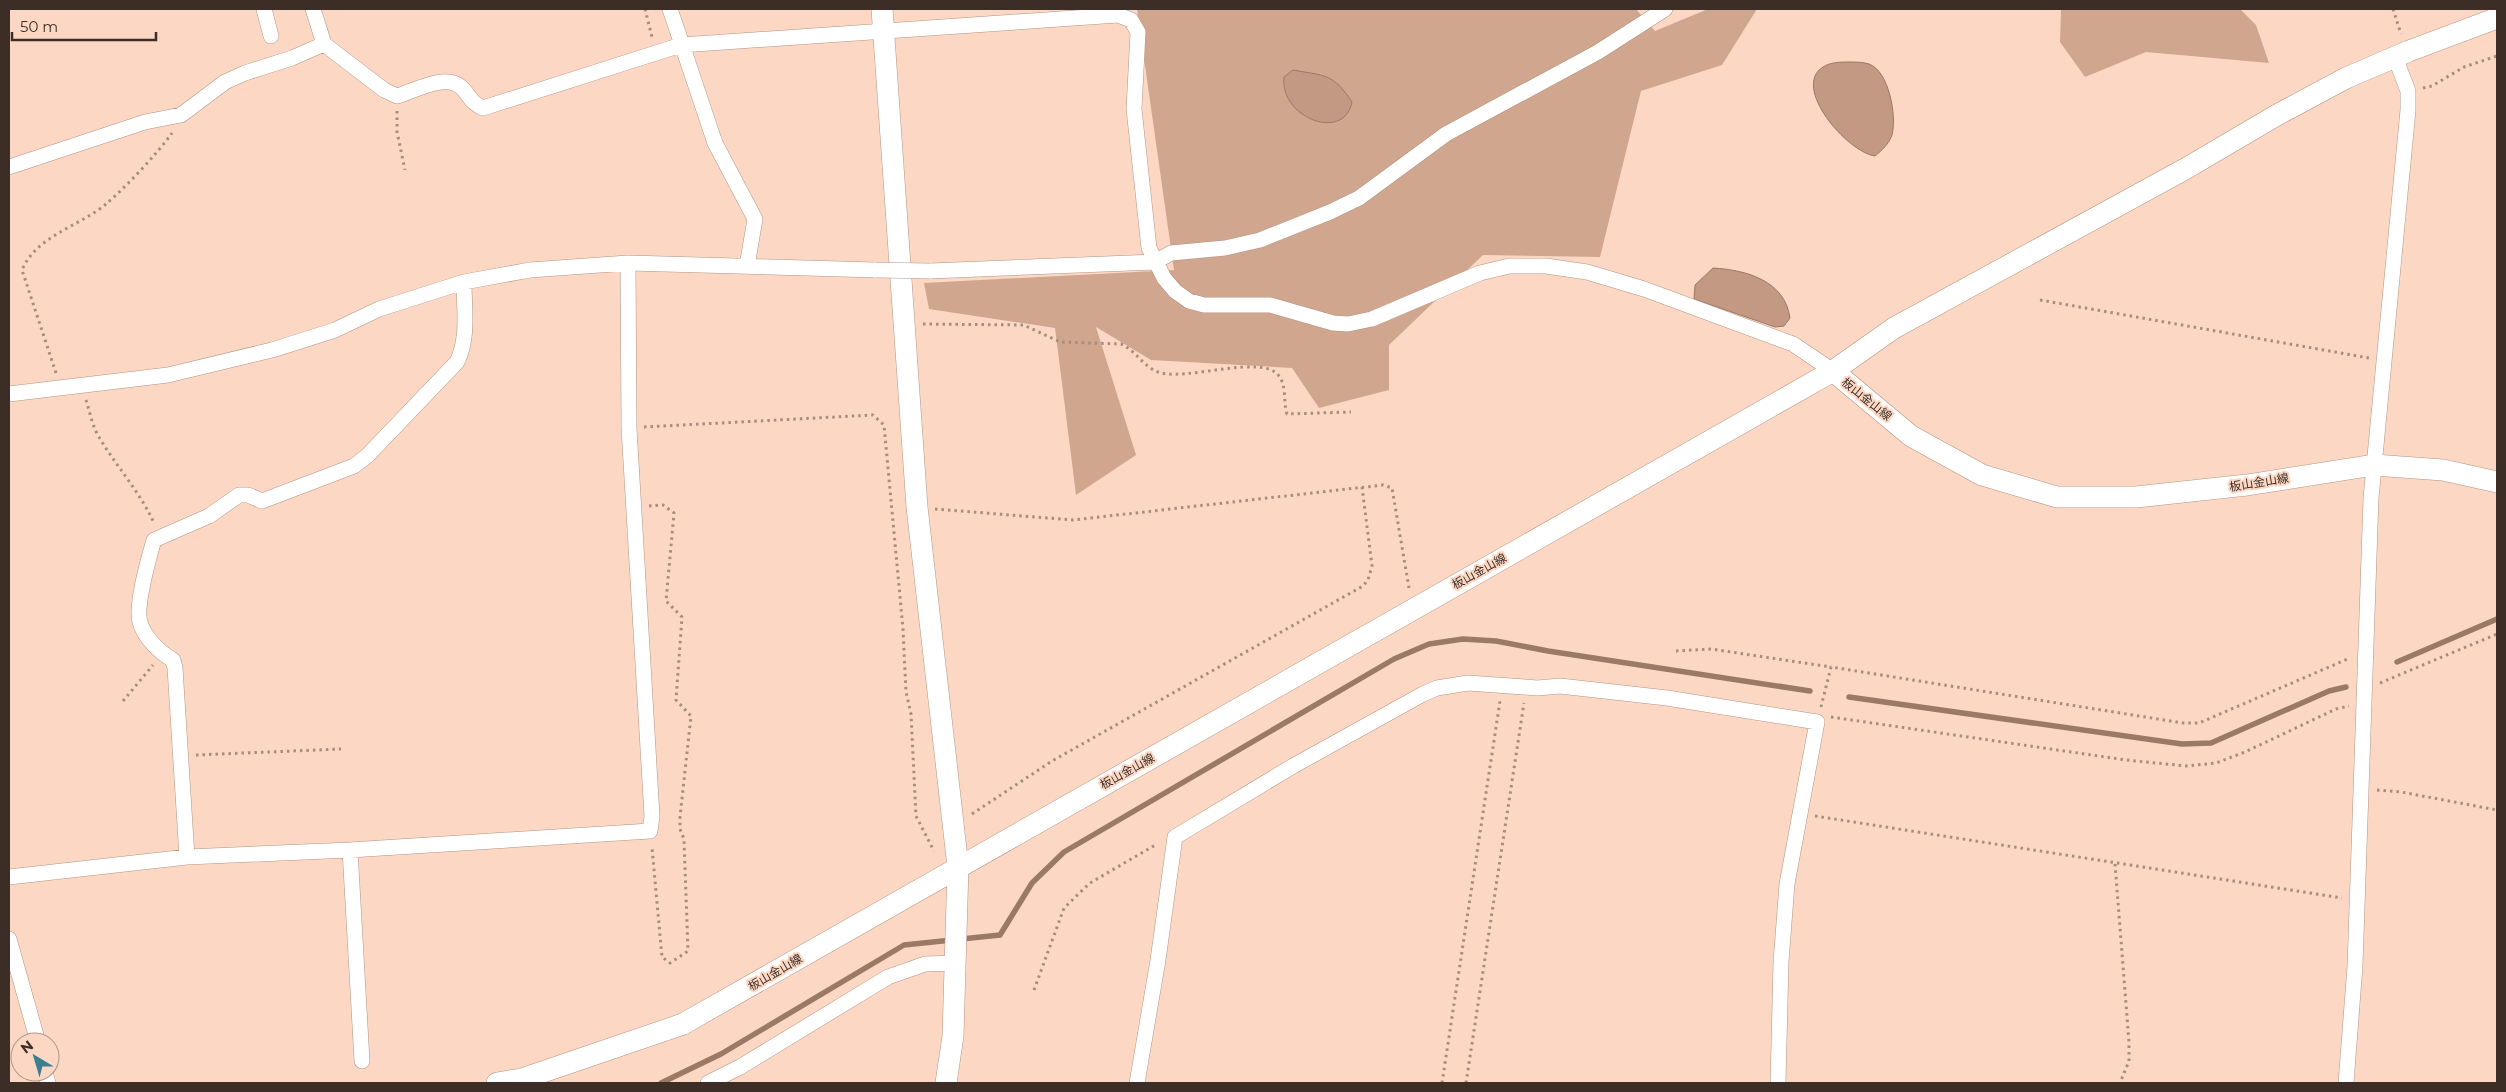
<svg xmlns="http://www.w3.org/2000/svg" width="2506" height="1092" font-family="Montserrat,'Noto Sans JP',sans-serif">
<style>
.forest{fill:#d1a68f}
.water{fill:#c49983;stroke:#9b7967}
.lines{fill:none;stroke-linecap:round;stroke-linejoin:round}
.stream{stroke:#9b7967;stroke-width:5.5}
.street-casing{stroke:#b59381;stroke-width:16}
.secondary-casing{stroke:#b59381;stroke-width:22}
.path{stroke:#a78d7f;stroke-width:3;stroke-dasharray:2.5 4;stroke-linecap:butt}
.street{stroke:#fff;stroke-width:15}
.secondary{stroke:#fff;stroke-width:21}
.street-bridge-casing{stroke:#b59381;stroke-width:16;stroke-linecap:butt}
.street-bridge{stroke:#fff;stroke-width:15}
.labels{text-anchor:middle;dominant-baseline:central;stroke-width:4;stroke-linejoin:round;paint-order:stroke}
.street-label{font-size:12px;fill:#3c2e27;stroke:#fcd8c4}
</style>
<rect width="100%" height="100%" fill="#fcd8c4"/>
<path class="forest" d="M1137,9H1636L1655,31L1708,9H1757L1722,65L1641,91L1600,257L1483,255L1389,345V390L1319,408L1292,368L1151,360L1096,327L1136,455L1076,495L1055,328L929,309L924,283L1174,270Z
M2061,9H2240L2256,25L2269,63L2146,52L2085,77L2060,42Z"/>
<path class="water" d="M1849,62C1855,62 1863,62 1869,64C1889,71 1897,116 1892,135C1889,144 1882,150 1875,156C1847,152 1791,87 1823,67C1831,62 1840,62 1849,62Z
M1293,70C1325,76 1333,73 1352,102C1344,143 1279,117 1284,77Z
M1713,268C1747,270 1785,281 1790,318L1784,326L1775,327L1694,299L1695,285Z"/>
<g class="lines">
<path class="stream" d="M2397,662L2497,619
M1849,697L2182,744L2211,743L2329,691L2346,687
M661,1083L721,1054L904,945L1000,935L1032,883L1064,852L1394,659L1429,644L1463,639L1496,641L1548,651L1810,691"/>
<defs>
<path id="street" d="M264,9L271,36
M313,9L324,44
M670,9L715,143L755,219L747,266
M9,167L145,122L181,115L225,82L245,73L292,58L324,44L384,90L397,96C414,91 445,73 461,87C471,96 469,102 483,108L681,45L1118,15L1131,20L1138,32L1134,109L1149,248L1164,278L1175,291L1189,301L1204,305H1270L1333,323L1348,324L1372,319L1480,273L1509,266H1546L1587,272L1644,289L1793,344L1833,371
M930,271L1155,262L1171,253L1225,248L1260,240L1330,212L1359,198L1446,134L1598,52L1665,9
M9,394L168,375L272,350L335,330L379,309L464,282L530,270L628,263L876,270
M350,850L362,1061
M187,857L175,668L173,660C159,652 144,637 140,622C135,607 149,557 154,540L209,516L239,495H248L262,501L354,466L367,456L457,362C469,338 464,308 464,282
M9,877L187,857L350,850L650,831L652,816L629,428L628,263
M9,939L38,1042
M45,1072L48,1083
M708,1083L740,1067L888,977L925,964L956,963
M1137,1083L1158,960L1175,837L1293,766L1423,694L1437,688L1468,683L1538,688L1560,686L1667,698L1817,722L1787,884L1781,962L1778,1083
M2346,1083L2355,966L2371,498L2408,110V91L2395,57"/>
<path id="secondary" d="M882,9L917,507L958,867L953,1036L946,1083
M1833,371L1911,436L1982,475L2057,497H2136L2247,485L2374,465L2443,470L2497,482
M497,1083L522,1079L683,1024L1833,371L1894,328L2185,169L2277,115L2346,78L2409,51L2497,18"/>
</defs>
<use href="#street" class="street-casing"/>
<use href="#secondary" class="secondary-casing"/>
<path class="path" d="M645,9L652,37
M2393,9L2401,34
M2423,88L2432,86L2464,67L2497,56
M397,111V132L405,170
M2040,300L2369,358
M923,324L1024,325L1060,342L1121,344C1135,350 1144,367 1158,372C1185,382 1263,353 1279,376C1287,387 1283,402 1287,414L1351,412
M56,373L22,270C36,236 80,226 106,204C124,189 158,153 172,133
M86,400C90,412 92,426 99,437C116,466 140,492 154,523
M644,427L873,415L884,425L903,629L906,692L911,714L916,816L934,851
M649,506L663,505L674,513L666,601L682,617L676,700L691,716L680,817V829L684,839L688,951L670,963L662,957L652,848
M935,509L1073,520L1383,485L1392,488L1409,588
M1676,651L1711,649L1831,667
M2380,683L2497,634
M123,701L153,665
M1821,707L1831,667L2183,723H2199L2350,658
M1831,717L2126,760L2186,766L2216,763L2245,752L2336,709L2349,706
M196,755L341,749
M2377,790L2401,792L2497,810
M972,814L1052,761L1363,586L1368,580L1372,566L1362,487
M1815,816L2342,898
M2115,864L2129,1042V1061L2120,1083
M1034,990L1064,908L1090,883L1157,844
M1442,1083L1500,701
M1466,1083L1524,703"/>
<use href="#street" class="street"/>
<use href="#secondary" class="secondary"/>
<defs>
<path id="street-bridge" d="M876,270L930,271"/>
</defs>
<use href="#street-bridge" class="street-bridge-casing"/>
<use href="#street-bridge" class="street-bridge"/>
</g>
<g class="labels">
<g class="street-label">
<text transform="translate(1867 399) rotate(39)">板山金山線</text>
<text transform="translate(2259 482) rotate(-9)">板山金山線</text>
<text transform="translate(1479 571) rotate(-29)">板山金山線</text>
<text transform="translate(1127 771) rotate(-29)">板山金山線</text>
<text transform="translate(775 972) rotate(-30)">板山金山線</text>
</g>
</g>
<rect width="2506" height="1092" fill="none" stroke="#3c2e27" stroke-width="20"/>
<g transform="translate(35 1057) rotate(322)"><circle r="24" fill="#fcd8c4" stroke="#af9485"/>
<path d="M0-4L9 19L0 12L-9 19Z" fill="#3c7e8f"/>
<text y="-8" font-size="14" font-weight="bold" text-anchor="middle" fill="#3c2e27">N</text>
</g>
<path d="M12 32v8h144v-8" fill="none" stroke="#3c2e27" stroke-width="2.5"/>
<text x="20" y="32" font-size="15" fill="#3c2e27" stroke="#fcd8c4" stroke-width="4" paint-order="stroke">50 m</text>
</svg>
